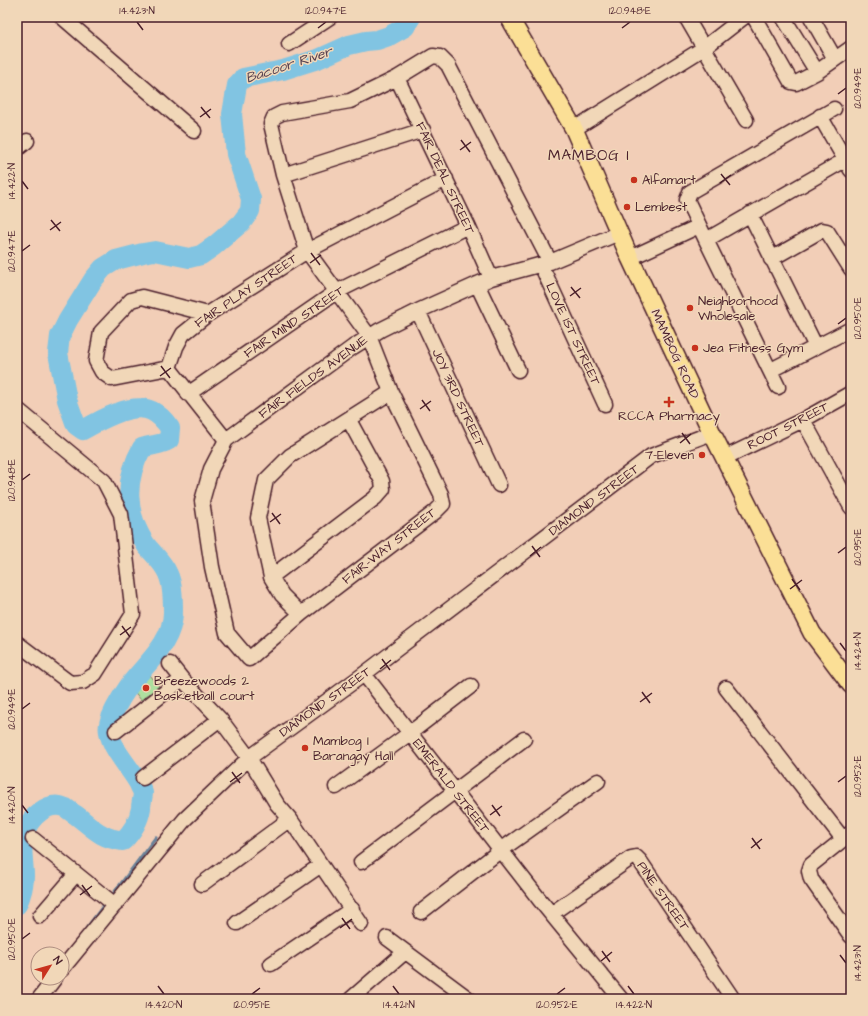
<svg xmlns="http://www.w3.org/2000/svg" width="868" height="1016" font-family="'Architects Daughter',sans-serif">
<style>
.green{fill:#aedf9f;stroke:#7c7f65}
.lines{fill:none;stroke-linecap:round;stroke-linejoin:round}
.stream{stroke:#6b8299;stroke-width:3.5}
.river{stroke:#81c4e2;stroke-width:20}
.minor-casing{stroke:#4a1f2b;stroke-width:17}
.major-casing{stroke:#4a1f2b;stroke-width:20}
.minor{stroke:#f1d7b8;stroke-width:14}
.major{stroke:#fbdf96;stroke-width:17}
.ticks{fill:none;stroke:#4a1f2b;stroke-width:1.5}
.poi-dot{fill:#c8321e;stroke:#f1d7b8;stroke-width:1.5}
.labels{text-anchor:middle;dominant-baseline:central;stroke-width:3;stroke-linejoin:round;paint-order:stroke}
.street-label{font-size:13px;fill:#4a1f2b;stroke:#f1d7b8}
.poi-label{font-size:13px;fill:#4a1f2b;stroke:#f1d7b8;text-anchor:start}
.water-label{font-size:14px;font-style:italic;fill:#554050;stroke:#f1d7b8}
.quarter-label{font-size:15px;letter-spacing:1px;fill:#4a1f2b;stroke:#f1d7b8}
.neatline{fill:none;stroke:#4a1f2b;stroke-width:1.5}
.ticks-label{font-size:10px;text-anchor:middle;fill:#4a1f2b}
</style>
<rect width="100%" height="100%" fill="#f2ceb7"/>
<filter id="ink" filterUnits="userSpaceOnUse"><feTurbulence type="fractalNoise" baseFrequency=".025" numOctaves="2"/><feDisplacementMap in="SourceGraphic" scale="8" xChannelSelector="R" yChannelSelector="G"/><feConvolveMatrix kernelMatrix="1 2 1 2 8 2 1 2 1" color-interpolation-filters="sRGB"/></filter>
<g filter="url(#ink)">
<path class="green" d="M150,675L159,686L141,700L133,690Z"/>
<g class="lines">
<path class="stream" d="M114,893L156,837
M86,929L104,905"/>
<path class="river" d="M17,905C21,896 24,887 24,876C24,863 20,846 24,833C30,818 48,799 66,808C69,810 72,813 76,815C93,828 100,838 123,841C132,832 139,821 141,808C141,803 143,797 143,793C142,790 140,787 139,784C130,767 113,752 109,732C107,724 112,716 115,709C119,701 124,693 129,686C146,663 173,643 173,612C173,600 173,585 168,574C163,562 153,554 146,545C125,514 124,480 142,448C153,444 159,446 169,440L170,428C165,421 160,415 152,411C133,401 100,420 83,430L76,425L67,400L58,353L60,336L68,320L93,280L103,268L116,260L143,253L155,251L189,258L201,255L214,246L241,223L250,211L251,199L236,154L232,114L237,85L243,78L283,70L318,59L349,45L366,41L377,40L389,36L405,27L411,17"/>
<defs>
<path id="minor" d="M62,17L194,131
M686,17L746,120
M754,17L791,82L796,83L817,72L851,48
M783,17L817,72
M811,17L835,59
M289,44L330,17
M397,78L468,226L491,278
M820,116L851,170
M574,129L704,48L744,17
M17,149L27,141
M283,175L423,130
M750,214L816,347
M706,240L845,160
M630,258L699,226
M771,259L822,230L827,231L851,269
M550,262L448,65L440,57L433,56L397,78L350,101L282,113L274,117L271,124L283,175L307,251L369,336L391,392L441,494L443,504L435,512L301,614L249,659L227,633L212,567L202,501L211,469L226,440L353,347L380,330L418,311L491,278L550,262L619,233
M541,265L605,404
M477,284L518,370
M418,311L499,485
M169,368L112,379L102,372L96,361L101,332L131,300L142,297L208,314
M771,370L851,329
M778,387L706,240L687,200L690,192L834,109
M188,394L336,292L468,226
M17,409L104,481L121,514L133,614L95,674L83,682L70,683L17,643
M803,420L851,507
M226,440L169,368L176,347L183,334L208,314L307,251L446,179
M724,458L803,420L851,393
M271,577L375,498L383,489L382,481L349,420
M301,614L282,595L271,577L258,518L266,480L290,456L391,392
M170,664L182,679L220,719L249,758L277,804L290,819L361,924
M364,674L539,899L621,999
M726,688L843,839
M116,731L182,679
M143,778L220,719
M336,787L410,733L471,686
M851,833L811,865L809,871L811,879L851,936
M33,839L115,905
M361,862L524,739
M202,884L290,819
M421,912L501,850L598,781
M551,914L631,858L636,857L640,861L733,999
M40,916L76,874
M237,923L321,865
M387,938L469,999
M271,964L352,909
M62,969L185,819L249,758L364,674L651,456L712,433
M39,999L55,978
M351,999L405,952"/>
<path id="major" d="M509,17L574,129L630,258L712,433L812,633L851,685"/>
</defs>
<use href="#minor" class="minor-casing"/>
<use href="#major" class="major-casing"/>
<use href="#minor" class="minor"/>
<use href="#major" class="major"/>
</g>
</g>
<path class="ticks" d="M137,22L143,30M318,28L326,22M622,28L630,22M838,94L846,88M201,107L210,118M200,117L211,109M461,140L470,152M460,150L471,142M721,174L730,185M22,181L28,189M720,183L731,175M51,220L60,231M50,230L61,222M22,251L30,245M311,253L320,265M310,263L321,255M571,287L580,298M570,296L581,288M838,324L846,318M161,366L170,378M160,376L171,368M422,400L430,411M420,409L431,401M682,433L690,444M680,443L691,434M22,480L30,474M272,513L280,524M270,522L281,514M532,546L540,557M838,553L846,547M530,556L541,547M792,579L800,590M790,589L802,580M122,626L130,637M120,635L131,627M840,643L846,651M382,659L390,670M380,669L391,660M642,692L650,703M640,702L652,693M22,709L30,703M232,772L240,783M230,782L242,773M838,782L846,776M22,805L28,813M492,805L500,816M490,815L502,806M752,838L760,849M751,848L762,839M82,885L90,896M80,895L92,886M342,918L350,929M340,928L352,919M22,939L30,933M602,951L610,962M840,955L846,963M601,961L612,952M158,986L164,994M393,986L399,994M628,986L634,994M252,994L260,988M557,994L565,988"/>
<g class="poi-dot">
<circle cx="634" cy="180" r="4"/>
<circle cx="627" cy="207" r="4"/>
<circle cx="690" cy="308" r="4"/>
<circle cx="695" cy="348" r="4"/>
<path d="M667 396h4v4h4v4h-4v4h-4v-4h-4v-4h4z"/>
<circle cx="702" cy="455" r="4"/>
<circle cx="146" cy="688" r="4"/>
<circle cx="305" cy="748" r="4"/>
</g>
<g class="labels">
<g class="street-label">
<text transform="translate(445 178) rotate(65)">FAIR DEAL STREET</text>
<text transform="translate(246 291) rotate(-34)">FAIR PLAY STREET</text>
<text transform="translate(294 322) rotate(-34)">FAIR MIND STREET</text>
<text transform="translate(573 334) rotate(65)">LOVE 1ST STREET</text>
<text transform="translate(675 354) rotate(65)">MAMBOG ROAD</text>
<text transform="translate(313 377) rotate(-36)">FAIR FIELDS AVENUE</text>
<text transform="translate(458 398) rotate(65)">JOY 3RD STREET</text>
<text transform="translate(788 426) rotate(-27)">ROOT STREET</text>
<text transform="translate(594 500) rotate(-37)">DIAMOND STREET</text>
<text transform="translate(389 546) rotate(-38)">FAIR-WAY STREET</text>
<text transform="translate(325 702) rotate(-36)">DIAMOND STREET</text>
<text transform="translate(451 786) rotate(52)">EMERALD STREET</text>
<text transform="translate(663 896) rotate(55)">PINE STREET</text>
</g>
<g class="poi-label">
<text x="642" y="180">Alfamart</text>
<text x="635" y="207">Lembest</text>
<text x="698" y="301">Neighborhood<tspan x="698" dy="15">Wholesale</tspan></text>
<text x="703" y="348">Jea Fitness Gym</text>
<text x="669" y="416" text-anchor="middle">RCCA Pharmacy</text>
<text x="694" y="455" text-anchor="end">7-Eleven</text>
<text x="154" y="681">Breezewoods 2<tspan x="154" dy="15">Basketball court</tspan></text>
<text x="313" y="741">Mambog I<tspan x="313" dy="15">Barangay Hall</tspan></text>
</g>
<g class="water-label">
<text transform="translate(289 65) rotate(-18)">Bacoor River</text>
</g>
<g class="quarter-label">
<text x="589" y="155">MAMBOG I</text>
</g>
</g>
<rect width="868" height="1016" fill="none" stroke="#f1d7b8" stroke-width="44"/>
<g transform="translate(50 966) rotate(53)"><circle r="19" fill="#f1d7b8" stroke="#ae8d80"/>
<path d="M0-3L7 15L0 10L-7 15Z" fill="#c8321e"/>
<text y="-6" font-size="11" font-weight="bold" text-anchor="middle" fill="#4a1f2b">N</text>
</g>
<rect x="22" y="22" width="824" height="972" class="neatline"/>
<g class="ticks-label">
<text x="137" y="14">14.423°N</text>
<text x="326" y="14">120.947°E</text>
<text x="630" y="14">120.948°E</text>
<text transform="translate(857 88) rotate(-90)" y="4">120.949°E</text>
<text transform="translate(11 181) rotate(-90)" y="4">14.422°N</text>
<text transform="translate(11 251) rotate(-90)" y="4">120.947°E</text>
<text transform="translate(857 318) rotate(-90)" y="4">120.950°E</text>
<text transform="translate(11 480) rotate(-90)" y="4">120.948°E</text>
<text transform="translate(857 547) rotate(-90)" y="4">120.951°E</text>
<text transform="translate(857 651) rotate(-90)" y="4">14.424°N</text>
<text transform="translate(11 709) rotate(-90)" y="4">120.949°E</text>
<text transform="translate(857 776) rotate(-90)" y="4">120.952°E</text>
<text transform="translate(11 805) rotate(-90)" y="4">14.420°N</text>
<text transform="translate(11 939) rotate(-90)" y="4">120.950°E</text>
<text transform="translate(857 963) rotate(-90)" y="4">14.423°N</text>
<text x="164" y="1008">14.420°N</text>
<text x="252" y="1008">120.951°E</text>
<text x="399" y="1008">14.421°N</text>
<text x="557" y="1008">120.952°E</text>
<text x="634" y="1008">14.422°N</text>
</g>
</svg>
